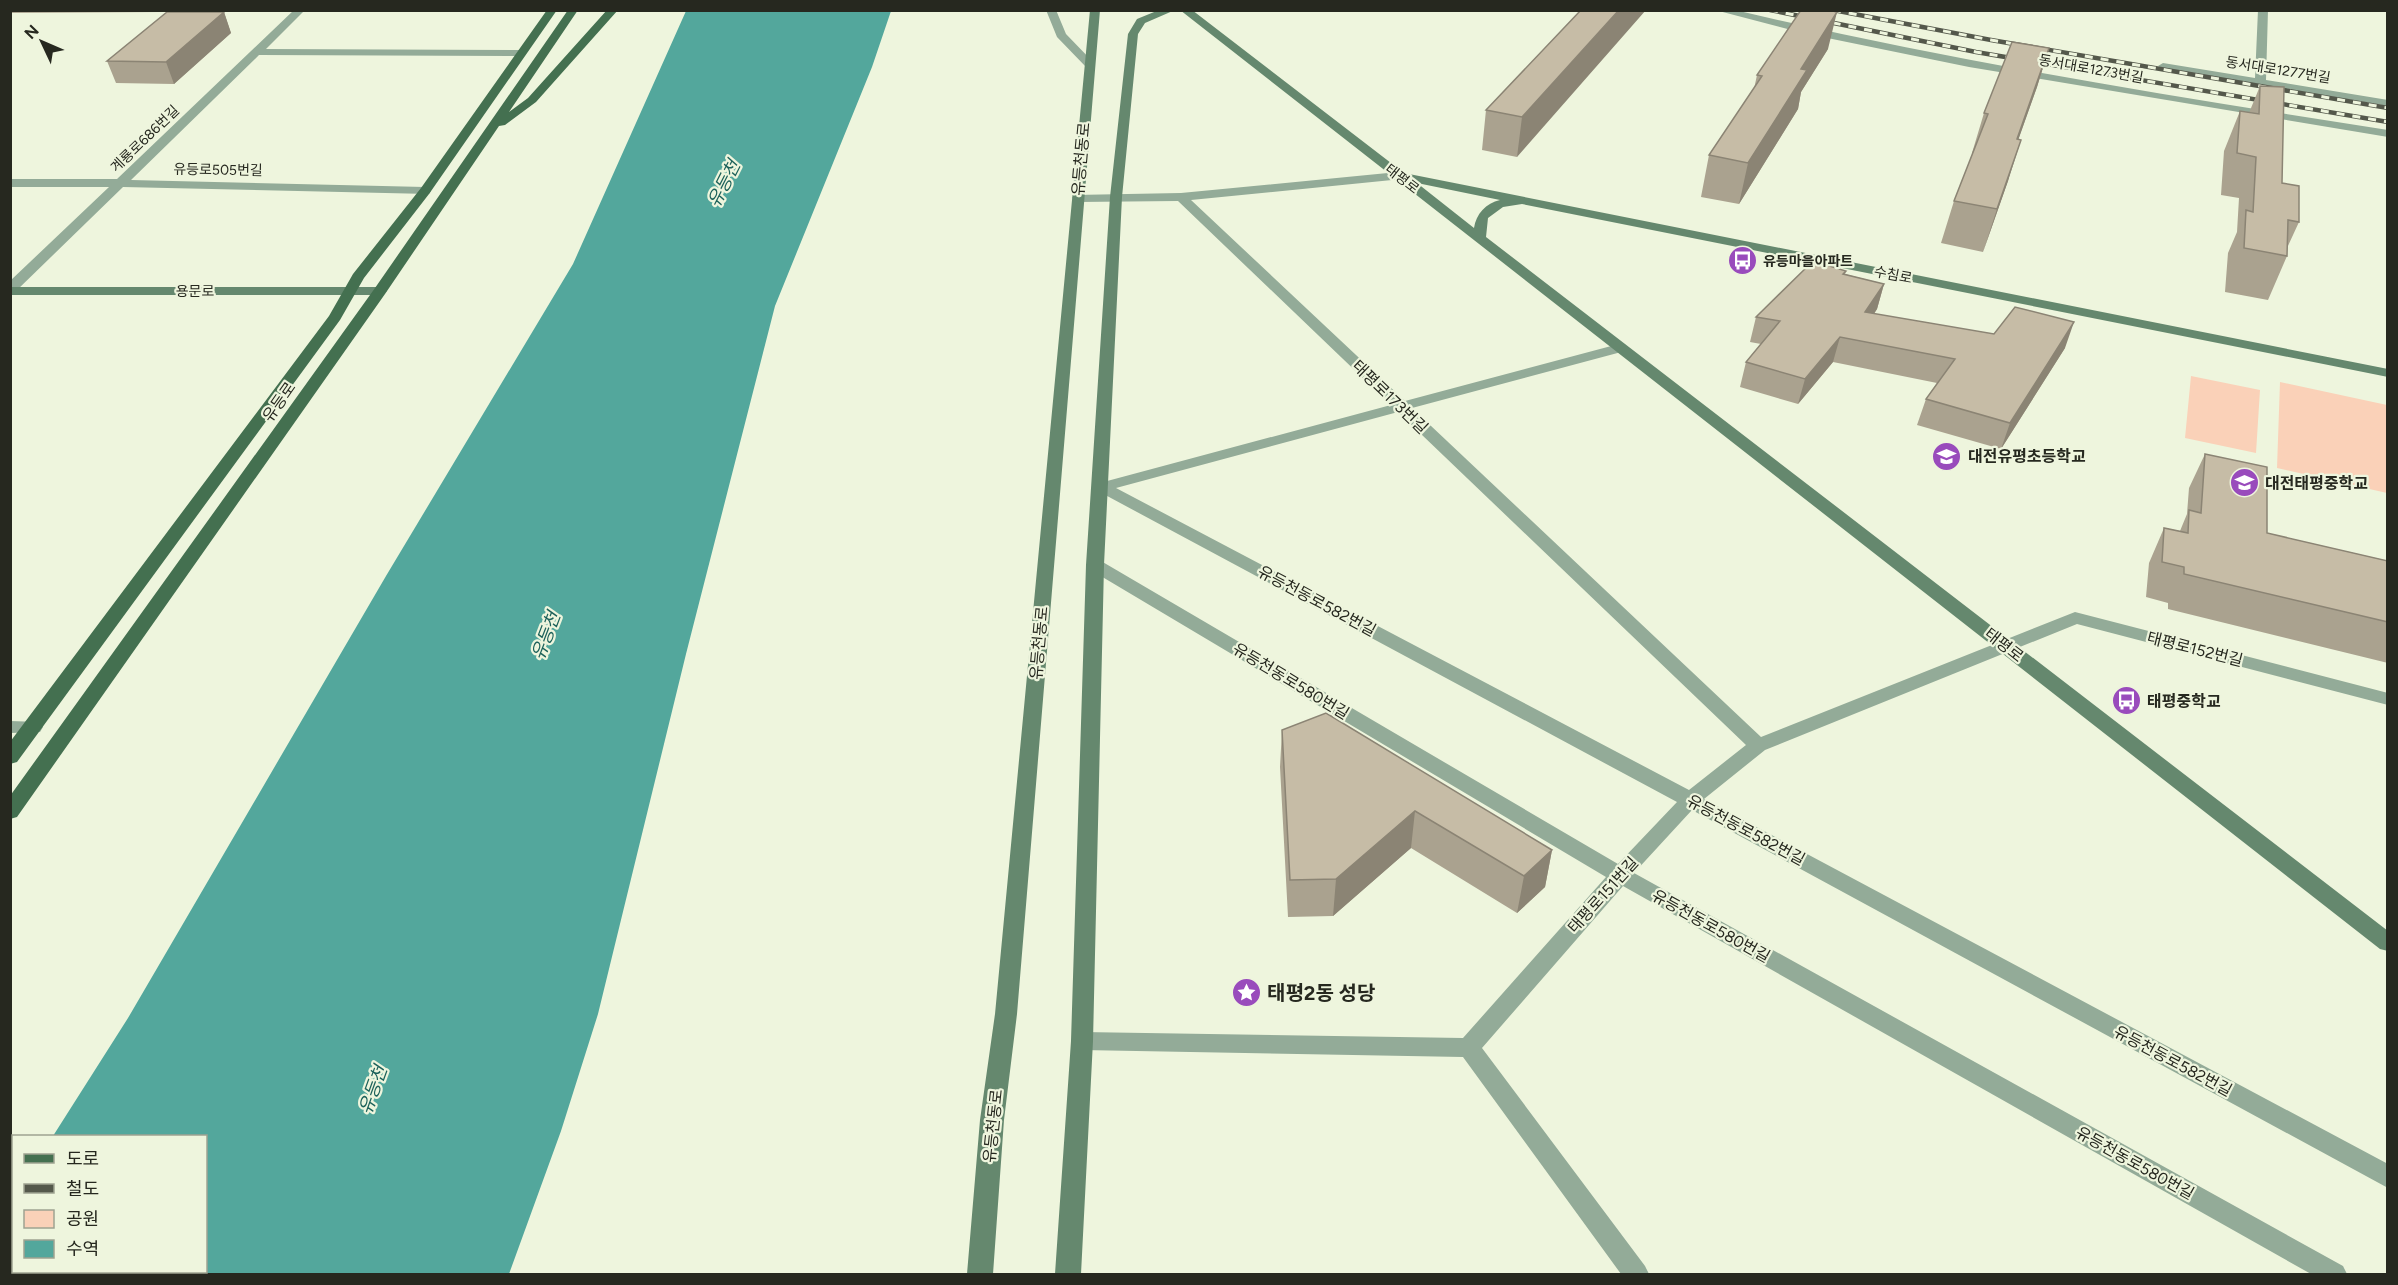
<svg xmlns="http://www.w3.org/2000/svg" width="2398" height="1285" font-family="Figtree,'Noto Sans KR',sans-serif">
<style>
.green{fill:#fad1b8}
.water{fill:#53a79c}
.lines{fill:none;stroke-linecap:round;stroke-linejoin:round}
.street{fill:#93ab98;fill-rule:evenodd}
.secondary{fill:#65886e;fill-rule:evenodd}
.primary{fill:#447050;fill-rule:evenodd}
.rail-casing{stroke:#54584b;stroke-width:4.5}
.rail{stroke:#eef5dd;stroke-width:3;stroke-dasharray:8;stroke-linecap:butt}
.wall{fill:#aaa28f}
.shaded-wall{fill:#8b8474}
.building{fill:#c6bca6;stroke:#8b8474;stroke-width:1.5}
.labels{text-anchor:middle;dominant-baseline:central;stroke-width:4.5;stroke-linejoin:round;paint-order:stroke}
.far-street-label{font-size:14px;fill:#26281f;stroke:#eef5dd}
.far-poi-label{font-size:14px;font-weight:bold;fill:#26281f;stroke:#eef5dd;text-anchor:start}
.street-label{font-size:16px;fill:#26281f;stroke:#eef5dd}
.poi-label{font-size:16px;font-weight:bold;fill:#26281f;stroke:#eef5dd;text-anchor:start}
.water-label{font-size:18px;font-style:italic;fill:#1c615a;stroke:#eef5dd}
.near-poi-label{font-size:20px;font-weight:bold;fill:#26281f;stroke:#eef5dd;text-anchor:start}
</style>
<rect width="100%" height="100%" fill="#eef5dd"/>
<path class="green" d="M2191,376L2260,390L2256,453L2185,438Z
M2280,382L2387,405V493L2277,468Z"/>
<path class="water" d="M686,11H891L872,67L775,306L686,654L598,1014L561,1131L509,1274H11L10,1204L13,1200L14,1272H206V1136H53L128,1018L386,576L573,264Z"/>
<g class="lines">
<path class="street" d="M294,10H305L266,49L521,50L526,53L521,56L259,55L131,180L425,187L429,188L431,191L429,194L123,187L15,292L10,293V281L109,187H10V179H117Z
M1046,10H1056L1066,34L1094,63V67H1086L1057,37Z
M1715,10H1735C1951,61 2169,96 2388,130V137L1969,67L1803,33Z
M2258,10H2268L2266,80L2388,100V106L2163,69L2158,66L2163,63L2255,78Z
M1398,172L1404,176L1402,179L1191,200L1405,401L1615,345H1625L1627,348L1625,351L1412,408L1761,737L2075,612L2388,693V705L2077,624L1765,750L1704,799L2388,1164V1188L1692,810L1634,873L2343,1266L2347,1274H2311L1623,886L1482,1048L1645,1266L1649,1274H1621L1463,1057L1082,1050L1074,1048L1071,1041L1074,1034L1082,1032L1463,1038L1606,877L1089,569L1086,565L1089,561H1101L1618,864L1677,802L1096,490L1094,487L1096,484L1391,405L1178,201L1078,202L1072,198L1074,195L1181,193ZM1398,412L1746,745L1689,790L1116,488Z
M10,721L40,722L43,727L40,732L10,733Z"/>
<path class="secondary" d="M1090,10H1100L1017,1014L1004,1120L993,1274H967L980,1120L995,1014Z
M1159,10H1175L1145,23L1138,34L1122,197L1104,565L1093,1041L1081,1274H1055L1071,1041L1086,565L1110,197L1128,34L1137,19Z
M1180,10H1192L1404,173L2388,369V377L1522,204L1503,207L1488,218L1486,237L2388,931V951L2380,949ZM1417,183L1500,200C1486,203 1476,214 1474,228Z
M10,287H380L387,291L380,295H10Z"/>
<path class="primary" d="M547,10H557L429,194L364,278L340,320L17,762L10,764V742L329,316L353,274L421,188Z
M568,10H578L509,112L528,98L607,10H618L536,102L505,125L499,126L385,294L17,817L10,819V796L375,288Z"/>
<defs>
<path id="rail" d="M1770,10L1976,52L2388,122
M1833,10L1991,40L2388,108"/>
</defs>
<use href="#rail" class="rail-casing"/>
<use href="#rail" class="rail"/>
</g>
<path class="wall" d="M10,10H232L231,12H224L231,33L174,84L116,83L107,61L167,12L10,13Z
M1581,10L1517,157L1482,150L1486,110Z
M2049,48L2037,87L2018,140L2008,181L1983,252L1941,243L1954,201L1973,153H1972L1984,113Z
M1828,49L1801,92L1798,109L1739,204L1701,197L1709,155L1754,89L1757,75Z
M2260,86L2282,183L2299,222L2287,248V256L2268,300L2225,292L2228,253L2237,232L2239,198L2221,195L2224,151L2240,111L2249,113Z
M1846,271L1845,274L1884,284L1877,309L1874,314L2065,348L2001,449L1917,425L1926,399L1937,383L1833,362L1798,404L1740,387L1746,362L1761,344L1750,342L1756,317Z
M2205,454L2267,533L2388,561V663L2168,609V603L2146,597L2149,563L2164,528L2180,531L2187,514L2189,488Z
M1282,730L1552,850L1545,887L1517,913L1411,848L1333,916L1288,917L1280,767Z"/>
<path class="shaded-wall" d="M1619,10H1646L1517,157L1522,117Z
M224,12L231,33L174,84L166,62Z
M1837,12L1828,49L1801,92L1798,109L1739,204L1748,163L1801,69Z
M2049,48L2037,87L2004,180L2017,139Z
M2021,140L2008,181L1983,252L1997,209Z
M1884,284L1877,309L1858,337L1865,312Z
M2074,322L2065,348L2001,449L2010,423Z
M1840,337L1833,362L1798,404L1805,379Z
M1415,811L1411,848L1333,916L1336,879Z
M1552,850L1545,887L1517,913L1524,876Z"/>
<path class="building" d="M1581,10H1619L1522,117L1486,110Z
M1801,10H1828L1837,12L1801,69L1807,70L1748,163L1709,155L1762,76L1757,75Z
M167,12H224L166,62L107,61Z
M2012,42L2049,48L2017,139L2021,140L1997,209L1954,201L1988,114L1984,113Z
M2260,86L2284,87L2282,183L2299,186V222L2288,220L2287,256L2244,248L2246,210L2253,212L2256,157L2237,153L2240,111L2259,114Z
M1813,261L1846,271L1843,274L1884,284L1865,312L1994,334L2015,307L2074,322L2010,423L1926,399L1955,359L1840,337L1805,379L1746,362L1780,321L1756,317Z
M2205,454L2267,467V533L2388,561V622L2184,574V567L2162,562L2164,528L2188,533L2189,510L2201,513Z
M1326,713L1552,850L1524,876L1415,811L1336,879L1290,880L1282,730Z"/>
<defs>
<symbol id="bus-disc" viewBox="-11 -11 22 22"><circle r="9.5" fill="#994bbc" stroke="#eef5dd"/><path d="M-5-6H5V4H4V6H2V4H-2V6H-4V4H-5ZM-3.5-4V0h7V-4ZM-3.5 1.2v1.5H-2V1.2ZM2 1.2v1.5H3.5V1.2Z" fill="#fff"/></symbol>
<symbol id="school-disc" viewBox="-11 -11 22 22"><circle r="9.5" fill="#994bbc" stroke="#eef5dd"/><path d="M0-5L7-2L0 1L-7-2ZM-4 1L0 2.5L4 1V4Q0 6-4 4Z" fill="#fff"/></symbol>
<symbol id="sight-disc" viewBox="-11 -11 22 22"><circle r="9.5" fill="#994bbc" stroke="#eef5dd"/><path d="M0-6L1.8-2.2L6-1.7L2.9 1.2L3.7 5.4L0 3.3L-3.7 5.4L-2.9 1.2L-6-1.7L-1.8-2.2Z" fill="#fff"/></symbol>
</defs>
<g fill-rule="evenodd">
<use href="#bus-disc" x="1726" y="244" width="33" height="33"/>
<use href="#school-disc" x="1930" y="440" width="33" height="33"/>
<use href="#school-disc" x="2228" y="466" width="33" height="33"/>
<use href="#bus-disc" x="2110" y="684" width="33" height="33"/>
<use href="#sight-disc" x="1230" y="976" width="33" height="33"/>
</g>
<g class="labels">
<g class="far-street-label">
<text transform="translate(2091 69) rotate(10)">동서대로1273번길</text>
<text transform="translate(2278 70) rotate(9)">동서대로1277번길</text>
<text transform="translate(145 139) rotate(-44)">계룡로686번길</text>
<text transform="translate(218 170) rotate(1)">유등로505번길</text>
<text transform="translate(1402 179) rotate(38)">태평로</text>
<text transform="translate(1893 275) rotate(11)">수침로</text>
<text x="195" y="291">용문로</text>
</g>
<g class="far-poi-label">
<text x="1763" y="261">유등마을아파트</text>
</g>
<g class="street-label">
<text transform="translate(1081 159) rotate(-85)">유등천동로</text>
<text transform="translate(1390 397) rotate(44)">태평로173번길</text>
<text transform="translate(279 402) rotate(-55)">유등로</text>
<text transform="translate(1317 601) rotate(28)">유등천동로582번길</text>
<text transform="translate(1039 643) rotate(-85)">유등천동로</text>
<text transform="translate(2004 645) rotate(38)">태평로</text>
<text transform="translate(2195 649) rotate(14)">태평로152번길</text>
<text transform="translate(1291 681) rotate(31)">유등천동로580번길</text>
<text transform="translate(1746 830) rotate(28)">유등천동로582번길</text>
<text transform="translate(1603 895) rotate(-48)">태평로151번길</text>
<text transform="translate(1711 926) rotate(29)">유등천동로580번길</text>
<text transform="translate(2173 1061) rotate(28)">유등천동로582번길</text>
<text transform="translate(993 1126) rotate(-84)">유등천동로</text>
<text transform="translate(2135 1163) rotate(29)">유등천동로580번길</text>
</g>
<g class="poi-label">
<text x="1968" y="456">대전유평초등학교</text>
<text x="2265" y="483">대전태평중학교</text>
<text x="2147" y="701">태평중학교</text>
</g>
<g class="water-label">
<text transform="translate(724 184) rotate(-63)">유등천</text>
<text transform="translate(546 636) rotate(-69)">유등천</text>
<text transform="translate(373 1090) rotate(-70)">유등천</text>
</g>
<g class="near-poi-label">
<text x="1267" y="993">태평2동 성당</text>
</g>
</g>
<rect width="2398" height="1285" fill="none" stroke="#26281f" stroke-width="24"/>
<rect x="12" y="1135" width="195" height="138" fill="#eef5dd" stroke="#9ea391" stroke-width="1.5"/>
<rect x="24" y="1154" width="30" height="9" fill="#447050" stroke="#9ea391" stroke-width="1.5"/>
<text x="66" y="1165" font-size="18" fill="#26281f">도로</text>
<rect x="24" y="1184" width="30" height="9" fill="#54584b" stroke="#9ea391" stroke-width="1.5"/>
<text x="66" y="1195" font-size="18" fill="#26281f">철도</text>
<rect x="24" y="1210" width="30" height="18" fill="#fad1b8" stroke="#9ea391" stroke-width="1.5"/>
<text x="66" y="1225" font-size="18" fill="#26281f">공원</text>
<rect x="24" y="1240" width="30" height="18" fill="#53a79c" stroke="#9ea391" stroke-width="1.5"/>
<text x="66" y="1255" font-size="18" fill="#26281f">수역</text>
<g transform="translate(42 42) rotate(314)" stroke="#eef5dd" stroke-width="4.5" paint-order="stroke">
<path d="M0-4.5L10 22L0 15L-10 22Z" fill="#26281f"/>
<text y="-9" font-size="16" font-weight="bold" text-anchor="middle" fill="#26281f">N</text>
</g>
</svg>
